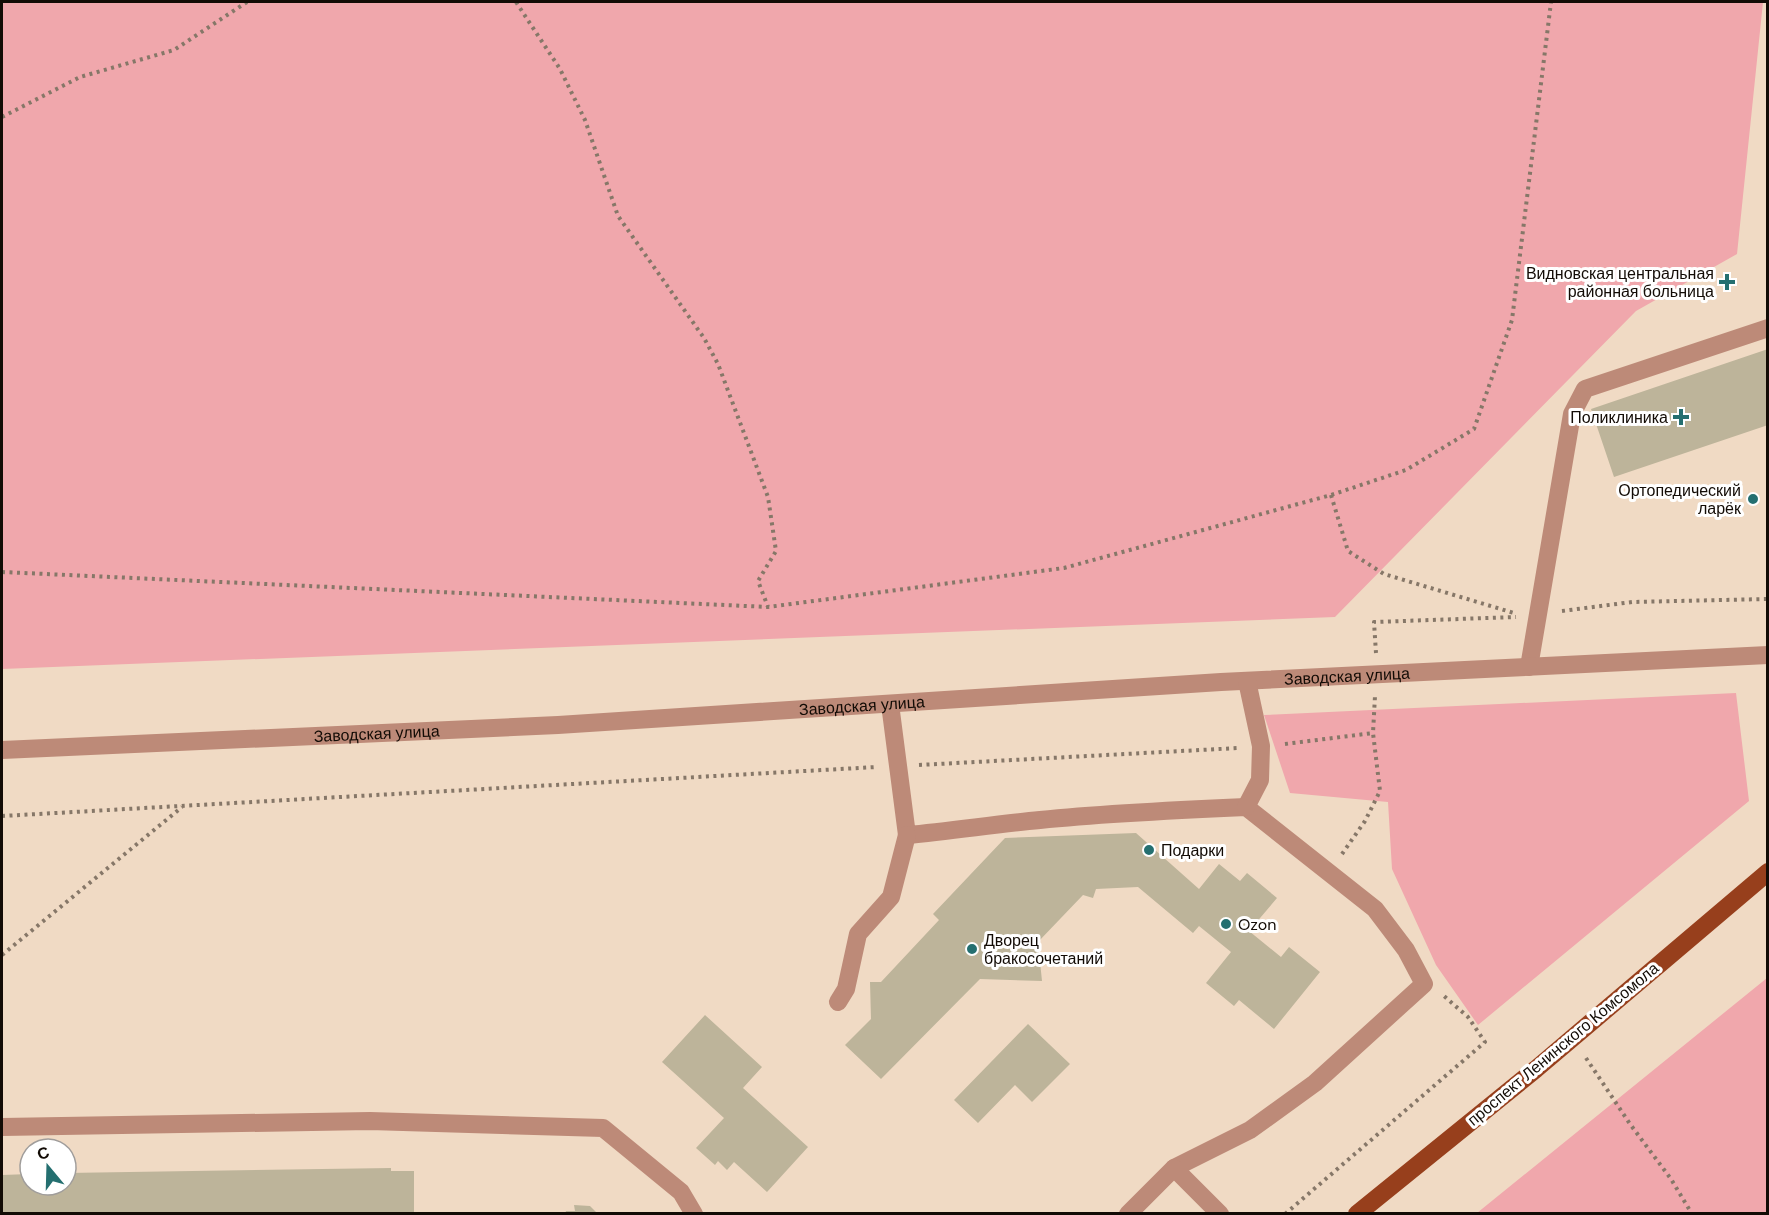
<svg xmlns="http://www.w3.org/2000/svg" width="1769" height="1215" font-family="'DM Sans',sans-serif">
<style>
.green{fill:#f0a7ac}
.building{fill:#bdb49a}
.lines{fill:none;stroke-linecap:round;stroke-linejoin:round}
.path{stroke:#867768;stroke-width:4;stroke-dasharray:3 4.5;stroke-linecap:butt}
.minor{stroke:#bd8a78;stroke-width:18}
.major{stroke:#973f1c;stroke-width:18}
.poi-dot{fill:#246f70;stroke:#fff;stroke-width:2}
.labels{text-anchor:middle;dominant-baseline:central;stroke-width:6;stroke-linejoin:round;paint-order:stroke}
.poi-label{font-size:16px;fill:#120b05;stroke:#fff;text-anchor:end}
.street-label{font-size:16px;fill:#120b05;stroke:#fff}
</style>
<rect width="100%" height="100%" fill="#f0dac4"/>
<path class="green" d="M2,2H1763L1737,254L1636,311L1335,617L2,669Z
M1736,693L1749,801L1478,1025L1436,965L1392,869L1388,802L1290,793L1264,715Z
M1767,978V1213H1477Z"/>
<path class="building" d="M1768,349V425L1614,477L1591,409Z
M1136,833L1199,889L1219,864L1240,881L1247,873L1277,898L1249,931L1281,957L1289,947L1320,972L1274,1029L1239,1000L1234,1006L1206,983L1231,952L1199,926L1193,933L1138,887L1096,889L1093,898L1083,895L1038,942L1042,981L980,979L881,1079L845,1045L871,1019L870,982H881L939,920L933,914L1005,838Z
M705,1015L762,1067L743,1088L808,1147L767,1192L734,1162L727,1170L718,1161L715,1165L696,1148L724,1118L662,1062Z
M1028,1024L1070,1064L1032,1102L1015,1085L978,1123L954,1100Z
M391,1168V1171H414V1214H2V1175L30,1174V1185H66V1173Z
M574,1205L590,1206L598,1214H565L566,1211H575Z"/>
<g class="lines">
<path class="path" d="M516,2L560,69L585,120L618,216L704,338L718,364L768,497L776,551L758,581L768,607
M2,117L80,77L174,50L247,2
M1331,495L1348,551L1384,574L1514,613
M2,572L768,607L1064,568L1331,495L1406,470L1474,429L1512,320L1551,2
M1562,611L1632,602L1768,599
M1376,653L1374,622L1516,617
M1285,744L1373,733
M919,765L1238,748
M2,816L876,767
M1342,854L1365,821L1380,791L1373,733L1375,696
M2,955L182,807
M1586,1058L1630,1124L1671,1179L1692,1214
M1285,1214L1485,1042L1468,1017L1444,996"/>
<g class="minor">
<path d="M1529,667L1572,414L1585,389L1768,328"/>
<path d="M890,704L907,835C952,831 996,824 1040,820C1108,813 1177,810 1246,807L1375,909L1406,950L1424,984L1315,1083L1250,1130L1174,1168"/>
<path id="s1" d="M2,750L558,725L1221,682L1768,655"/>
<path d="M1246,807L1260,780L1261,746L1247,681"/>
<path d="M838,1002L846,989L858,934L891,897L907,835"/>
<path d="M2,1127L370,1121L603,1128L681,1192L694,1214"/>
<path d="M1128,1214L1174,1168L1220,1214"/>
</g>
<path class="major" d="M1357,1214L1536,1069L1768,872"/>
</g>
<g class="poi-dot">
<path d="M1724 273h6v6h6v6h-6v6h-6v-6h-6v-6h6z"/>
<path d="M1678 408h6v6h6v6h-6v6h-6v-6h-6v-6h6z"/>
<circle cx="1753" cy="499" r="6"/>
<circle cx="1149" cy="850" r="6"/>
<circle cx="1226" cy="924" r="6"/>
<circle cx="972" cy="949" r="6"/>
</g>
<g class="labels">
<g class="poi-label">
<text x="1714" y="273">Видновская центральная<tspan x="1714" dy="18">районная больница</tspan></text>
<text x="1668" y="417">Поликлиника</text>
<text x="1741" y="490">Ортопедический<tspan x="1741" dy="18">ларёк</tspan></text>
<text x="1161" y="850" text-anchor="start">Подарки</text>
<text x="1238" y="924" text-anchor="start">Ozon</text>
<text x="984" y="940" text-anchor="start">Дворец<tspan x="984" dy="18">бракосочетаний</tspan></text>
</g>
<g class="street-label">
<text stroke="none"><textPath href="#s1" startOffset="1347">Заводская улица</textPath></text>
<text stroke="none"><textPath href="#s1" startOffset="861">Заводская улица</textPath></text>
<text stroke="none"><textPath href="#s1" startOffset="375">Заводская улица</textPath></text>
<text transform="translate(1563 1044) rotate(-40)">проспект Ленинского Комсомола</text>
</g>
</g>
<rect width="1769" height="1215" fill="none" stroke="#120b05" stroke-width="6"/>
<g transform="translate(48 1167) rotate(341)"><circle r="28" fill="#ffffff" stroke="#a09d9b" stroke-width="1.5"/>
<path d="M0-4.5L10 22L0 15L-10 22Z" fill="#246f70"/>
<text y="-9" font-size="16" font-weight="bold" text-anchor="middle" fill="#120b05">С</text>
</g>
</svg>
